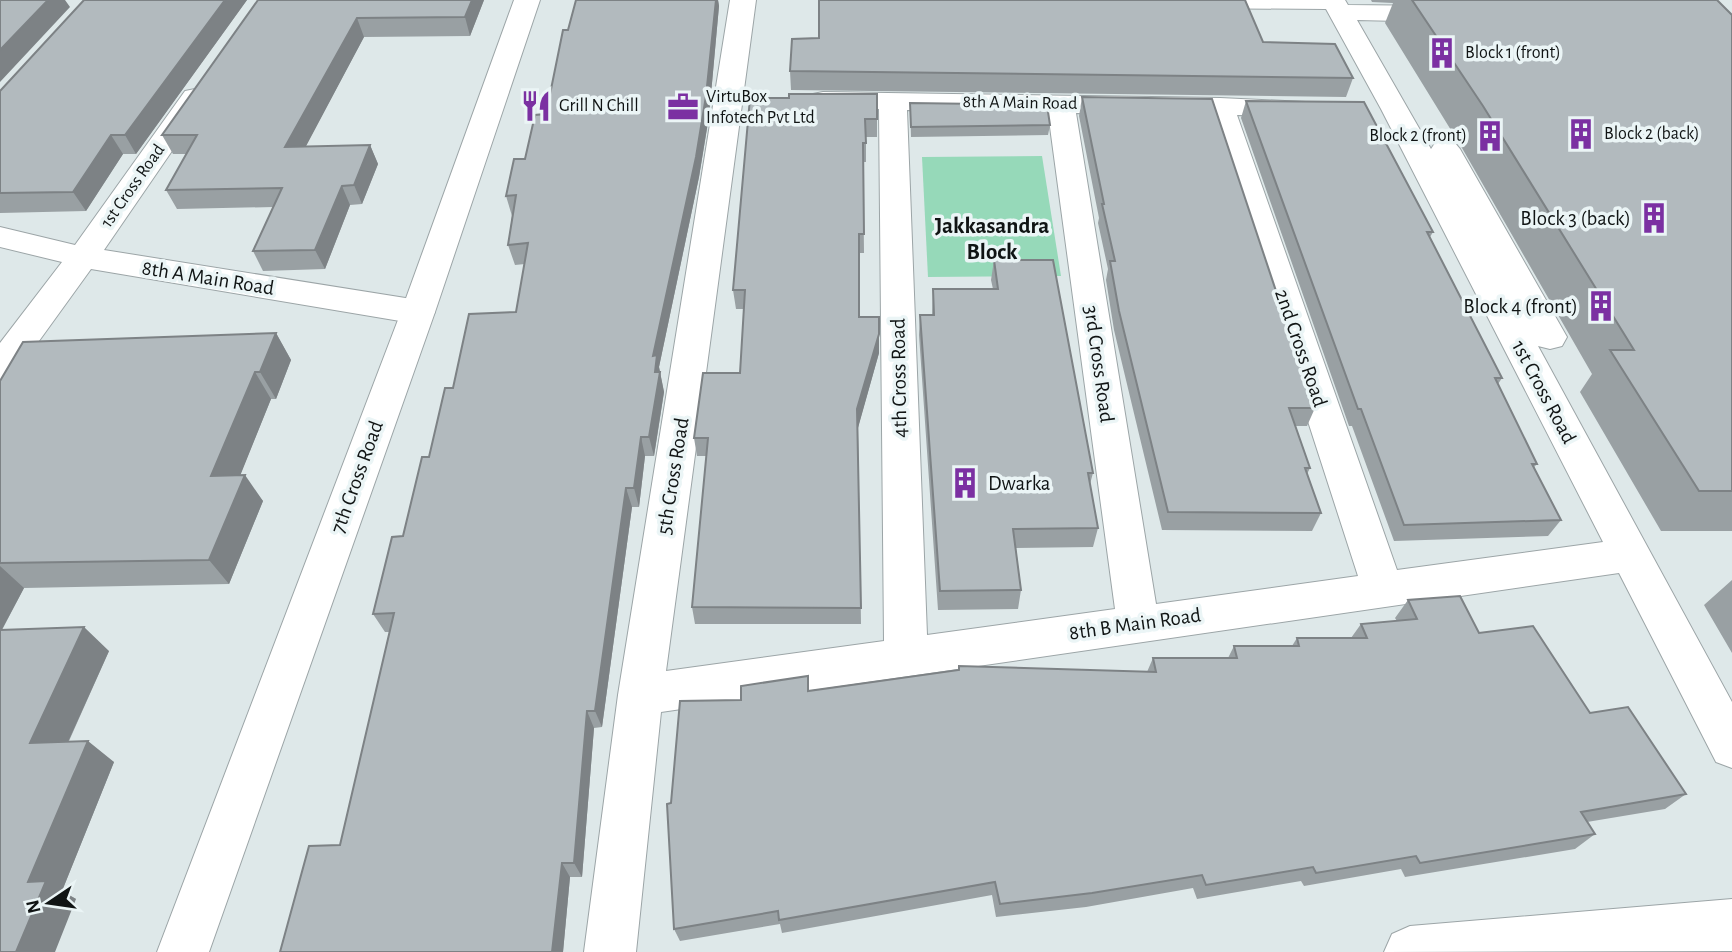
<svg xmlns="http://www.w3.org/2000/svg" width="1732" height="952" font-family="'Alegreya Sans',sans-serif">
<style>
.green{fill:#96d9b9}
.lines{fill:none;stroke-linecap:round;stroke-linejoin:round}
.minor-casing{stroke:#9ca5a7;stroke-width:2}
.tertiary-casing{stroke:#9ca5a7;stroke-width:2}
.minor{fill:#fff;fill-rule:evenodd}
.tertiary{fill:#fff;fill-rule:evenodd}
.wall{fill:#99a0a3}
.shaded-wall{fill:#7d8285}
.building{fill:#b2babe;stroke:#7d8285;stroke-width:2}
.labels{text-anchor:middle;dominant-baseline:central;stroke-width:7;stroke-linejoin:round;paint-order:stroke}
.far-poi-label{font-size:18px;fill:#101414;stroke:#ebf5f6;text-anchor:start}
.far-street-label{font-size:18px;fill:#101414;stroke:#ebf5f6}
.poi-label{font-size:21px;fill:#101414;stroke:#ebf5f6;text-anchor:end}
.street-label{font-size:21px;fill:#101414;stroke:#ebf5f6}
.neighbourhood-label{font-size:23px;font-weight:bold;fill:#101414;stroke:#ebf5f6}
</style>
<rect width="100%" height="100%" fill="#dee8e9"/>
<path class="green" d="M1042,156L1061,276L928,277L922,157Z"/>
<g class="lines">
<defs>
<path id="minor" d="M730,0H756L666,671L884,641L879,109L813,106L809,100L813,94L823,92L1220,98L1305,102L1309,108L1305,114L1295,116L1237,115L1397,570L1603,542L1381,109L1326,9L1179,8L1170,5L1166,0H1345L1348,5L1442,6L1451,9L1455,14L1451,19L1442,22L1357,20L1431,149L1435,143L1445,140L1455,143L1460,149L1567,337L1562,346L1550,349L1538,346L1732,702V768L1716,762L1619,573L661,712L636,952H584L618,695ZM907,110L1048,112L1115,609L927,635ZM1076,113L1209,115L1358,576L1156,604Z
M195,89L205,91L209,97L104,250L418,300L430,304L435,312L430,320L418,324L91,269L13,377L0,381V343L62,262L0,247V227L75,245L185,91Z"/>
<path id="tertiary" d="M514,0H540L435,312L209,952H157L401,312Z
M1732,899V951L1384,952L1392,934L1410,926Z"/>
</defs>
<use href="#minor" class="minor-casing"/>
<use href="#tertiary" class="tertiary-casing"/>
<use href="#minor" class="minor"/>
<use href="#tertiary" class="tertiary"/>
</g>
<path class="wall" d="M84,0H247L136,154H123L86,211L0,213V91Z
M258,0H484L470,36L364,37L305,147L370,145L378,164L362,204L350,205L325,269L263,271L253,251L273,207L177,209L166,190L186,154H173L162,135Z
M576,0H718L719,6L709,116L699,177L659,367L664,392L654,456H645L639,507H632L602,727L594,728L582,877H570L563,952H280L340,845L390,632H385L373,614L403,536L429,457L453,388L516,312L525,264L515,265L508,245L512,216L506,196L546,114Z
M1371,0H1717L1732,15V531H1661L1580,392L1592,374L1462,148L1385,23L1393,3L1372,2Z
M1263,42L1353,78L1346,97L791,90L790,71Z
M877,94V137H866V162H863L864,253H859V317L879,334V353L858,427L861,624H695L692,607L707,456H697L694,438L740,373L744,309H736L733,290L789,98Z
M1082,97L1315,408L1307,426H1295L1310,468L1307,474L1321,513L1312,531L1162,530L1114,330L1106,280L1108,269L1098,223L1099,218L1079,116Z
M1246,101L1433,232L1430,237L1502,378L1498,384L1537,464L1534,467L1561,520L1548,536L1394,541L1352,426H1349L1241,118Z
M910,103L1050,125L1048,135L911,137Z
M994,260L1093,473L1090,484L1098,528L1093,547L1016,548L1021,590L1018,609L938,610L919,335L920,315H932L933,289H993L991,280Z
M276,333L291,360L276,399H271L240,475L263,501L229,584L24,588L2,630L109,651L69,741L114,762L62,891L76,899L0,952V381Z
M1732,580V653L1704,605Z
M1408,600L1479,633L1590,713L1686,794L1665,809L1587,822L1595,834L1575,849L1405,877L1401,869L1304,886L1301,881L1197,899L1193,888L1086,907L996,917L992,895L782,933L780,924L680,941L674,929L671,803L741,700L808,676L809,691L1147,672L1153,658H1228L1234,646H1292L1297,638H1351L1361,624L1397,621L1395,618Z"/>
<path class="shaded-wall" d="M48,0H65L70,7L0,82V50Z
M225,0H247L136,154L125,135Z
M472,0H484L470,36L465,17Z
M716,0H718L719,6L709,116L699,177L659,367L664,392L654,456L649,437L655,372L653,356Z
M357,18L364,37L295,167L285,147Z
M111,135L123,154L86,211L73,192Z
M370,145L378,164L362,204L354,185Z
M342,186L350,205L325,269L315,250Z
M276,333L291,360L276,399L260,372Z
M879,334V353L858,428L857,409Z
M255,372L271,399L230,501L211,476Z
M641,437L645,456L639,507L634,488Z
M245,475L263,501L229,584L209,560Z
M626,488L632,507L602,727L595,711Z
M0,566L24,588L0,633Z
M84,627L109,651L58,764L30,743Z
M587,711L594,728L582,877L574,863Z
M88,741L114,762L62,891L76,899L55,952H16L28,882Z
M562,863L570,877L563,952H552Z"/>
<path class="building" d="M0,0H48L0,50Z
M84,0H225L125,135H111L73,192L0,193V91Z
M258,0H472L465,17L357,18L285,147L370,145L354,185L342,186L315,250L253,251L282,188L166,190L197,135H162Z
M576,0H716L706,96L696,157L653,356L657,355L655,372H660L649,437H641L634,488H626L595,711H587L574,863H562L552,952H280L309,846L340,845L394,613L373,614L392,537L403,536L422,457H429L445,388H453L469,314L516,312L528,243L508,245L516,195L506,196L514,159H525L535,115L546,114L563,30H568Z
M819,0H1245L1263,42L1335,44L1353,78L790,71L792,39L819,38Z
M1412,0H1717L1732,15V491H1699L1610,350H1634L1483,106Z
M789,94H877V119H865L866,143H863L864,234H859V317H879V334L857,409L861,608L692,607L708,438H694L703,373H740L745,290H733L750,98H789Z
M1082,97L1212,99L1315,408H1289L1310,468H1305L1321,513L1168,512L1119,311L1110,261H1115L1102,204H1104Z
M1246,101L1364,102L1433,232H1427L1502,378H1495L1537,464H1532L1561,520L1404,525L1361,409H1358Z
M910,103L1047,105L1050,125L911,127Z
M994,260H1053L1093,473H1088L1098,528L1013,529L1021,590L940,591L920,315H934L933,289H998Z
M276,333L260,372H255L211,476L245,475L209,560L0,563V381L23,342Z
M1460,596L1479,633L1533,626L1590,713L1628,707L1686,794L1581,812L1595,834L1420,863L1416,856L1316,873L1313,867L1206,885L1202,875L1092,893L1000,904L995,882L779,920L778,911L674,929L667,804L671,803L680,701L741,700V686L808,676V691L959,670V666L1156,672L1153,658H1237L1234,646H1299L1297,638H1367L1361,624L1417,619L1408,600Z
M84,627L30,743L88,741L28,882L46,881L16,952H0V630Z"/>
<defs>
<symbol id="building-bare" viewBox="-9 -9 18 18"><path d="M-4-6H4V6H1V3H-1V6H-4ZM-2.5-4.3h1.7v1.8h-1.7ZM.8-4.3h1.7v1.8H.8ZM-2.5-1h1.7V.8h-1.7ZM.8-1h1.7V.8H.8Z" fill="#7b30a2" stroke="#ebf5f6" stroke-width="2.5" paint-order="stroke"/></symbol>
<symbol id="restaurant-bare" viewBox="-9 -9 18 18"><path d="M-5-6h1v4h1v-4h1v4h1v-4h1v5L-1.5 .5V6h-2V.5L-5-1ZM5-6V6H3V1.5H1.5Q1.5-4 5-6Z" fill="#7b30a2" stroke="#ebf5f6" stroke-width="2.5" paint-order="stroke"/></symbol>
<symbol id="office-bare" viewBox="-9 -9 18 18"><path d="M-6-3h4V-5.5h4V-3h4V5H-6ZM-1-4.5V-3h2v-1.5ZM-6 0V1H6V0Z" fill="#7b30a2" stroke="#ebf5f6" stroke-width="2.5" paint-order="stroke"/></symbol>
</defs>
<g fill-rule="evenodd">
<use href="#building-bare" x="1420" y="31" width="44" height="44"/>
<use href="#restaurant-bare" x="514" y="84" width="44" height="44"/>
<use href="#office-bare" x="661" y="85" width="44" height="44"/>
<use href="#building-bare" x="1559" y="112" width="44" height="44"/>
<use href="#building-bare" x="1468" y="114" width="44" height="44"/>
<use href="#building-bare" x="1632" y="196" width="44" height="44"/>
<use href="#building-bare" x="1579" y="284" width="44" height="44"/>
<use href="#building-bare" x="943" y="461" width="44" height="44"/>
</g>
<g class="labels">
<g class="far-poi-label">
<text x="1465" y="53">Block 1 (front)</text>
<text x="706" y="97">VirtuBox<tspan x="706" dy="21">Infotech Pvt Ltd</tspan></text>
<text x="559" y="106">Grill N Chill</text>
<text x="1604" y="134">Block 2 (back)</text>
<text x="1467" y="136" text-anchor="end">Block 2 (front)</text>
</g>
<g class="far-street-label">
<text transform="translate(1020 103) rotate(1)">8th A Main Road</text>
<text transform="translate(133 186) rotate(-55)">1st Cross Road</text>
</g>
<g class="poi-label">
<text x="1631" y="218">Block 3 (back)</text>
<text x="1578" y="306">Block 4 (front)</text>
<text x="988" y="483" text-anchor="start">Dwarka</text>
</g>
<g class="street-label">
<text transform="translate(208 278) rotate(9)">8th A Main Road</text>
<text transform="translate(1301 348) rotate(71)">2nd Cross Road</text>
<text transform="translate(1099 364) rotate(82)">3rd Cross Road</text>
<text transform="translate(899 378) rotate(-91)">4th Cross Road</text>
<text transform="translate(1544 392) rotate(62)">1st Cross Road</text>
<text transform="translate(673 476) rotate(-81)">5th Cross Road</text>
<text transform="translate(357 477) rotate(-70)">7th Cross Road</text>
<text transform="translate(1135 624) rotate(-8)">8th B Main Road</text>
</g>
<g class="neighbourhood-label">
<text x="992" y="226">Jakkasandra<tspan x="992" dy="26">Block</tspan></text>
</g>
</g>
<g transform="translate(49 903) rotate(257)" stroke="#ebf5f6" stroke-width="5" paint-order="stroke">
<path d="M0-5L12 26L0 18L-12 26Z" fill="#101414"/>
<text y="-10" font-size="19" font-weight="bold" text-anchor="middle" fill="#101414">N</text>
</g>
</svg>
